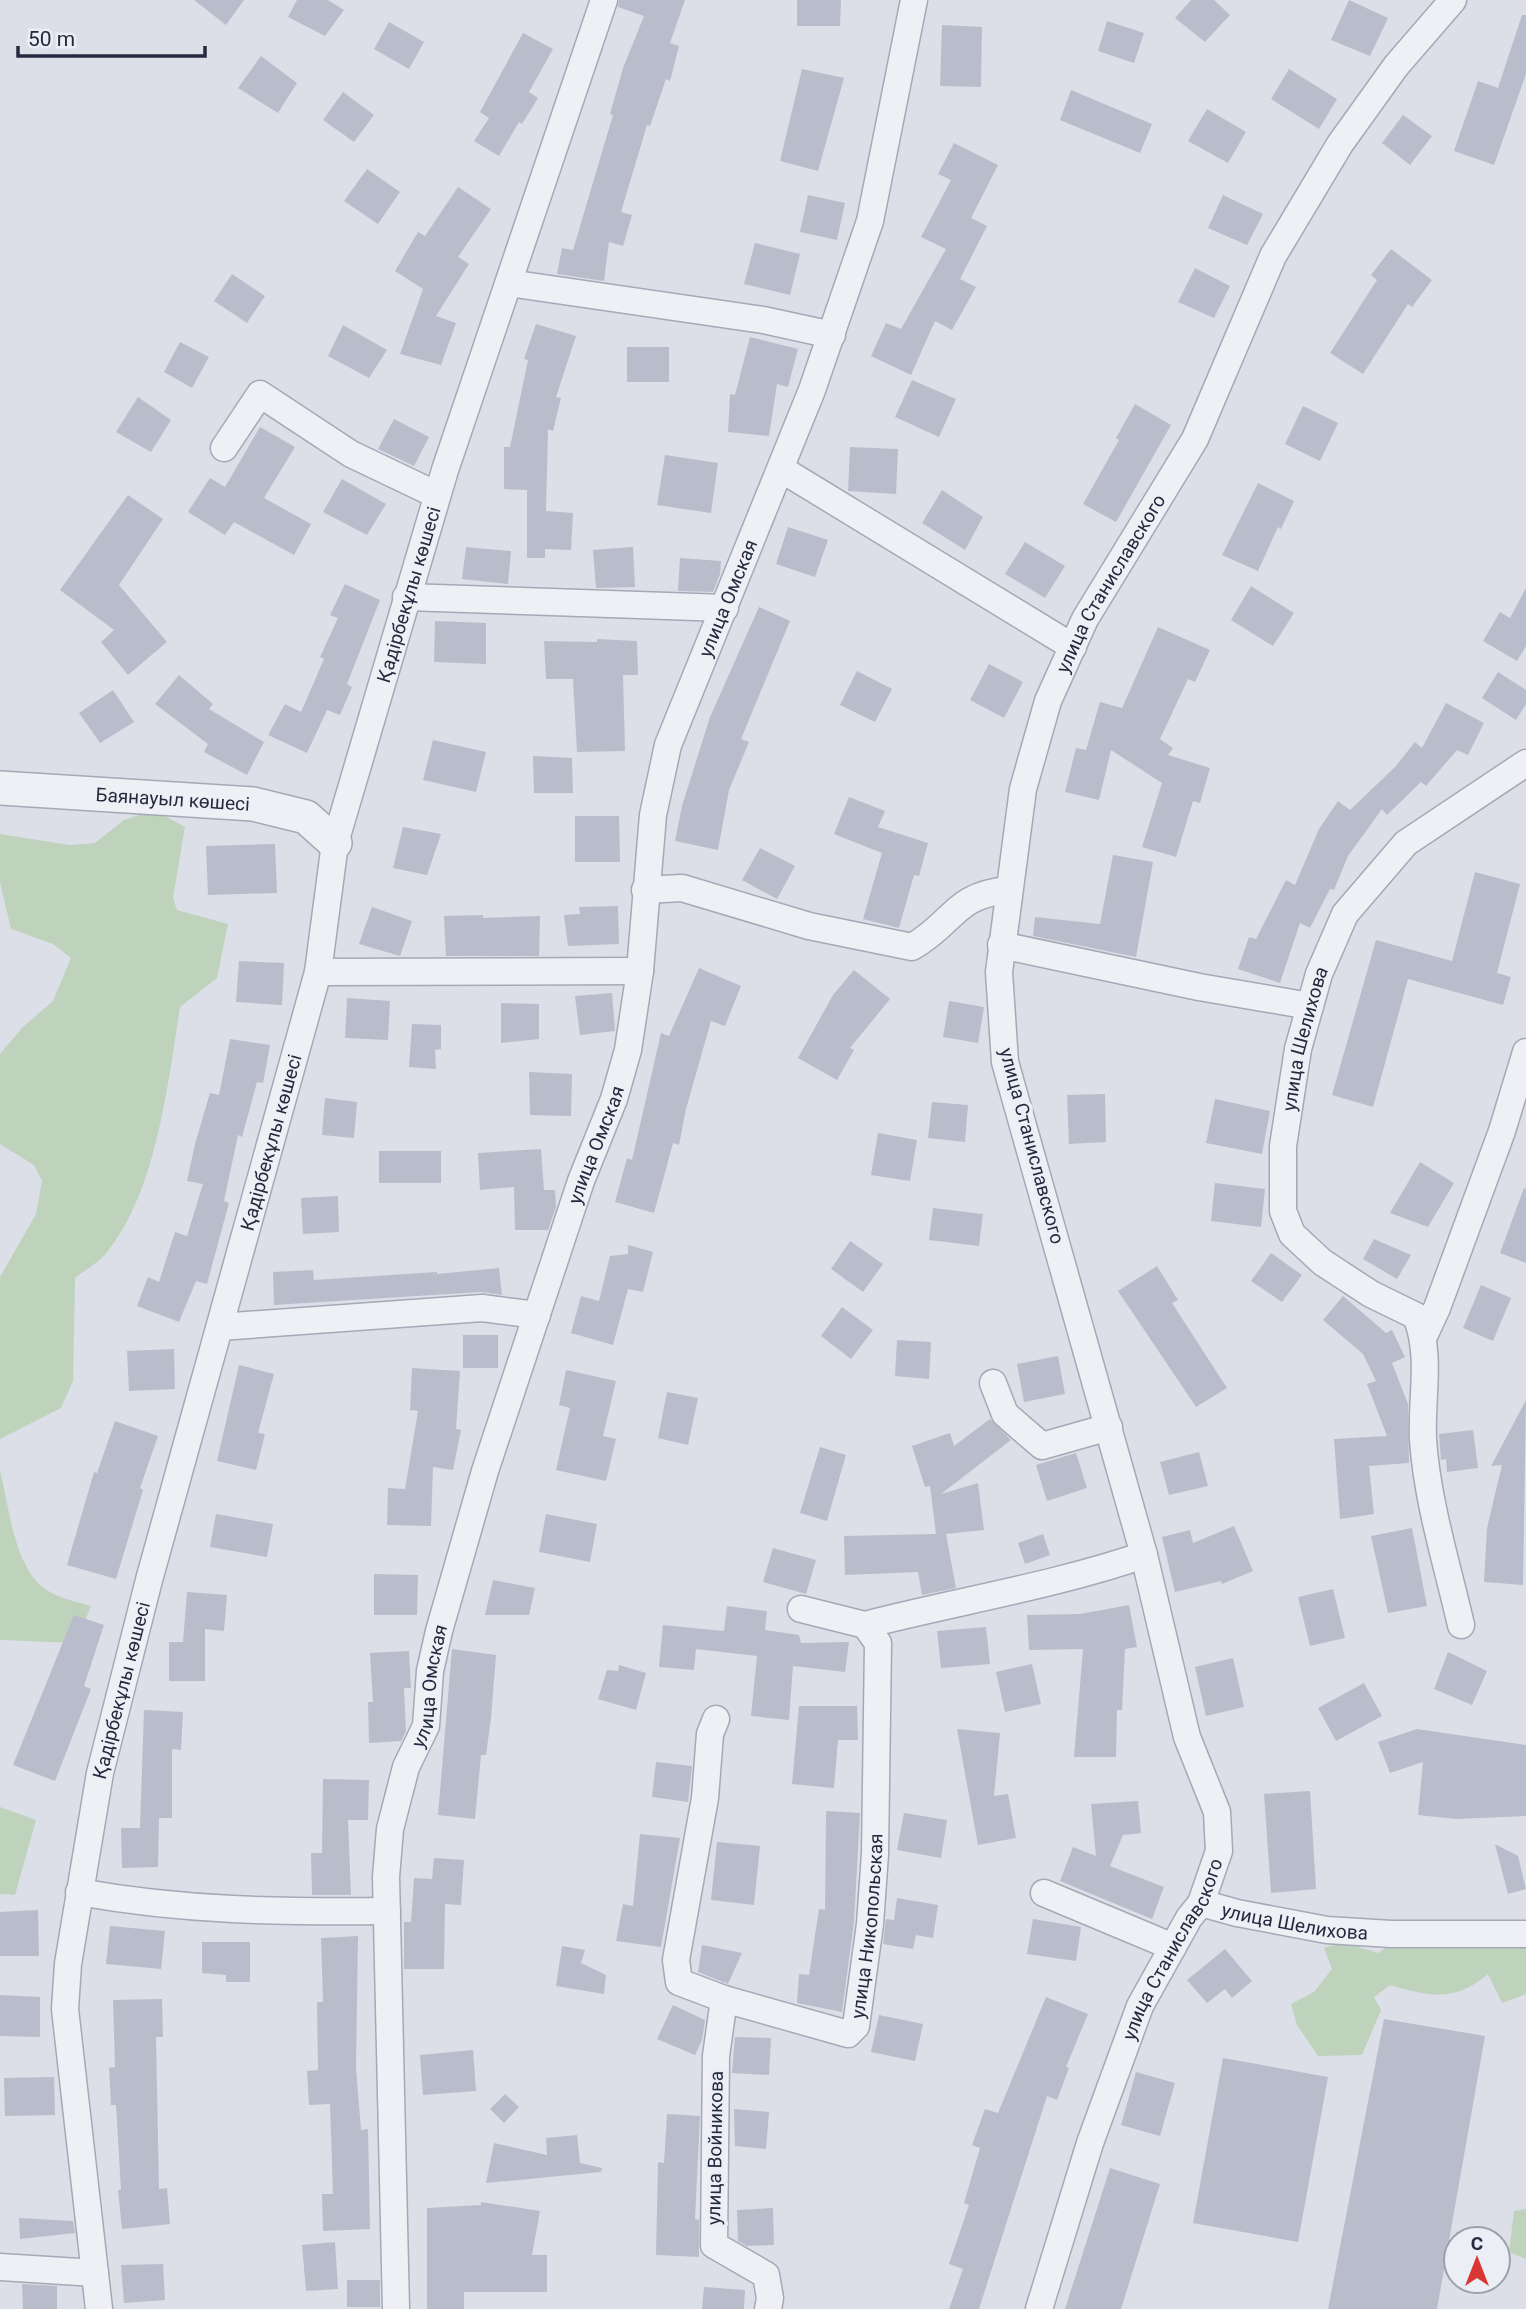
<svg xmlns="http://www.w3.org/2000/svg" width="1526" height="2309" font-family="Roboto,sans-serif">
<style>
.green{fill:#bed2bc}
.building{fill:#b9bdcb}
.lines{fill:none;stroke-linecap:round;stroke-linejoin:round}
.minor-casing{stroke:#a5a9b5;stroke-width:29}
.tertiary-casing{stroke:#a5a9b5;stroke-width:36}
.minor{stroke:#eff0f6;stroke-width:26}
.tertiary{stroke:#eff0f6;stroke-width:33}
.labels{text-anchor:middle;dominant-baseline:central;stroke-width:7;stroke-linejoin:round;paint-order:stroke}
.street-label{font-size:19px;fill:#242a3f;stroke:#ebeef5}
</style>
<rect width="100%" height="100%" fill="#dcdfe8"/>
<path class="green" d="M154,810L185,827L173,898L177,910L228,924L217,978L180,1007C168,1083 157,1189 108,1251C100,1262 85,1270 75,1278L73,1381L61,1408L0,1439V1277L36,1214L42,1181L34,1165L0,1144V1054L23,1027L53,1001L71,958L53,944L11,929L0,882V834L70,845L95,843L124,820Z
M0,1471C10,1509 14,1572 50,1592C62,1599 78,1602 91,1606L76,1643L0,1640Z
M0,1807L36,1820L15,1895L0,1894Z
M1411,1928L1526,1939V1994L1502,2003L1488,1974C1456,2002 1429,1997 1390,1985L1374,1997L1381,2010L1362,2055L1318,2056L1297,2025L1291,2004L1314,1992L1332,1969L1324,1948L1342,1942L1378,1953Z
M1526,2209V2259L1509,2252L1514,2211Z"/>
<path class="building" d="M194,0H244L226,25Z
M297,0H328L344,10L325,36L288,17Z
M619,0H685L670,43L679,46L670,81L666,79L650,126L647,125L621,212L632,215L623,246L609,242L604,281L557,274L562,248L573,250L613,115L610,114L623,68L644,16L618,7Z
M797,0H841L840,26H797Z
M1191,0H1214L1230,15L1205,42L1175,18Z
M1349,0L1388,18L1370,56L1331,40Z
M1522,15H1526V74L1494,165L1454,151L1478,81L1498,88Z
M1107,21L1144,33L1134,63L1098,51Z
M389,22L424,42L409,69L374,49Z
M942,25L982,27L981,87L940,86Z
M523,33L553,49L529,92L538,98L522,124L519,122L499,156L474,141L489,118L480,112Z
M261,56L297,83L278,113L238,88Z
M802,69L844,78L818,171L780,161Z
M1289,69L1337,99L1319,129L1271,99Z
M1071,90L1152,124L1140,153L1060,120Z
M343,92L374,115L354,142L323,120Z
M1207,109L1246,132L1228,163L1188,141Z
M1403,115L1432,136L1410,165L1382,143Z
M954,143L998,165L971,218L987,226L960,279L976,287L952,330L935,321L911,375L871,356L886,323L901,329L946,249L921,237L951,180L938,174Z
M367,169L400,192L378,224L344,201Z
M458,187L491,209L458,257L469,264L436,316L456,323L441,365L400,354L423,289L395,271L418,232L425,236Z
M808,195L845,203L837,240L800,232Z
M1223,195L1263,214L1247,245L1208,228Z
M755,243L800,254L790,295L744,284Z
M1391,249L1432,280L1412,307L1408,304L1363,374L1330,353L1377,280L1371,275Z
M1195,268L1230,286L1214,318L1178,302Z
M232,274L265,296L247,323L214,301Z
M536,324L576,336L556,397L561,398L553,431L548,429L546,511L573,513L571,550L545,549V558H527V490L504,489V447H510L528,360L524,359Z
M343,325L387,350L369,378L328,356Z
M750,337L798,349L788,387L777,384L769,436L728,432L730,394L735,395Z
M180,342L209,357L192,388L164,372Z
M627,347H669V382H627Z
M912,380L956,399L939,437L895,417Z
M138,397L171,420L151,452L116,432Z
M1135,404L1171,425L1116,522L1083,504L1119,440L1116,438Z
M1303,406L1338,423L1320,461L1285,444Z
M394,419L429,437L414,466L378,449Z
M260,427L295,447L264,498L311,524L294,555L234,522L225,535L188,512L210,478L225,487Z
M850,447L898,449L896,494L848,491Z
M665,455L718,463L711,513L657,505Z
M342,479L386,504L367,535L323,512Z
M1258,483L1294,501L1281,529L1278,527L1258,571L1222,555Z
M942,490L983,517L965,550L922,523Z
M128,495L163,519L119,585L167,642L128,675L101,642L114,630L60,590Z
M788,527L828,540L815,577L776,564Z
M1025,542L1065,566L1045,598L1005,574Z
M466,547L511,551L508,584L462,579Z
M633,547L635,587L596,588L593,550Z
M680,558L721,561L720,574L713,592L678,591Z
M345,584L380,600L347,684L352,687L340,715L327,710L307,753L268,735L285,704L301,712L324,659L320,657L338,618L330,615Z
M1251,586L1294,613L1273,646L1231,620Z
M1526,588V646L1517,661L1483,641L1500,612L1510,618Z
M759,607L790,621L741,739L749,742L729,790L718,850L675,841L682,806L710,717Z
M435,621L486,623V664L434,662Z
M1158,627L1210,650L1195,682L1188,679L1160,739L1173,748L1168,755L1210,768L1200,803L1193,801L1176,857L1142,847L1162,783L1111,750L1099,800L1065,792L1076,748L1086,750L1100,702L1122,708Z
M597,639L637,641L638,675H623L625,751L577,752L573,679H546L544,641L597,642Z
M989,664L1023,682L1004,718L970,700Z
M857,671L892,689L875,722L840,705Z
M1498,672L1526,690V704L1516,720L1482,698Z
M179,675L213,704L209,709L264,742L247,775L204,752L208,744L155,704Z
M113,690L134,722L100,743L79,713Z
M1446,703L1484,723L1468,755L1457,750L1426,786L1421,782L1387,815L1382,809L1348,856L1334,890L1330,889L1310,928L1300,923L1280,983L1238,969L1249,937L1256,939L1286,880L1295,885L1319,829L1338,801L1350,810L1395,767L1415,742L1422,748Z
M433,740L486,752L476,792L423,780Z
M533,756L572,758L573,793H534Z
M849,797L885,811L878,827L928,843L919,876L914,875L899,928L863,919L882,853L834,834Z
M575,816H619L620,862H575Z
M403,827L441,834L427,875L393,868Z
M275,844L277,893L208,895L206,846Z
M760,848L795,866L777,899L742,880Z
M1113,855L1153,862L1136,957L1033,936L1035,917L1100,924Z
M1475,872L1520,884L1497,973L1511,977L1503,1005L1408,979L1373,1107L1332,1095L1376,940L1452,961Z
M618,906L619,944L568,946L564,915L580,914L579,907Z
M372,907L412,921L400,956L359,944Z
M483,915V918L540,916L539,956H446L444,916Z
M239,961L284,963L282,1005L236,1002Z
M699,968L741,986L725,1026L711,1021L686,1109L679,1145L673,1143L654,1213L615,1202L627,1158L632,1160L661,1033L669,1036Z
M854,970L890,999L850,1048L854,1050L837,1080L798,1058L833,995Z
M612,993L615,1031L580,1035L575,996Z
M347,998L390,1001L388,1040L345,1038Z
M949,1001L984,1007L978,1043L943,1037Z
M501,1003L539,1004V1039L501,1043Z
M412,1024L441,1025V1049L435,1050L436,1069L409,1067Z
M230,1039L270,1045L263,1083L257,1082L242,1137L238,1135L224,1201L229,1203L207,1284L196,1281L179,1322L137,1306L148,1277L159,1282L175,1232L187,1236L203,1184L187,1181L195,1144L210,1093L219,1095Z
M529,1072L572,1074L571,1116L530,1115Z
M1105,1094L1106,1142L1069,1144L1067,1095Z
M325,1098L357,1102L354,1138L322,1135Z
M1215,1099L1270,1111L1262,1154L1206,1143Z
M932,1102L968,1105L965,1142L928,1138Z
M878,1133L917,1140L910,1181L871,1175Z
M541,1149L544,1190H555L556,1207L548,1230H515L514,1187L480,1190L478,1153Z
M379,1151H441V1183H379Z
M1420,1162L1454,1183L1428,1227L1390,1213Z
M1215,1183L1265,1189L1261,1227L1211,1221Z
M1524,1188L1526,1189V1263L1500,1253Z
M338,1196L339,1232L303,1234L301,1198Z
M933,1208L983,1214L979,1246L929,1240Z
M1374,1239L1411,1255L1397,1279L1363,1259Z
M850,1241L883,1264L863,1292L831,1269Z
M628,1245L653,1252L643,1292L628,1289L613,1345L571,1333L581,1296L599,1301L610,1256L628,1254Z
M1271,1253L1302,1275L1282,1302L1251,1281Z
M1157,1266L1178,1300L1172,1303L1227,1388L1196,1407L1118,1291Z
M499,1268L502,1295L481,1292L274,1305L273,1272L313,1270L314,1280L437,1272V1274Z
M1481,1285L1511,1298L1493,1341L1463,1328Z
M1343,1296L1386,1333L1392,1330L1405,1357L1392,1363L1408,1404L1409,1463L1369,1466L1374,1514L1340,1519L1334,1439L1387,1436L1367,1384L1376,1381L1363,1354L1323,1320Z
M842,1307L873,1330L851,1359L821,1336Z
M463,1335H498V1368H463Z
M897,1340L931,1342L929,1379L895,1376Z
M174,1349L175,1389L129,1391L127,1351Z
M1058,1356L1065,1394L1024,1402L1017,1364Z
M239,1365L274,1374L258,1433L265,1434L256,1470L217,1461Z
M412,1368L460,1371L456,1429L461,1430L453,1470L433,1467L431,1526L387,1525L388,1488L405,1489L418,1411L410,1410Z
M566,1370L616,1381L603,1436L616,1439L606,1481L556,1470L570,1408L559,1405Z
M667,1392L698,1398L688,1445L658,1438Z
M1526,1400L1523,1585L1484,1582L1487,1528L1502,1465L1491,1466Z
M990,1419L1011,1440L941,1494L978,1483L984,1530L946,1534L956,1588L922,1595L918,1572L845,1575L844,1536L936,1534L930,1486L925,1487L912,1446L950,1433L954,1446Z
M115,1421L158,1436L140,1488L143,1490L116,1579L67,1565L94,1472L97,1473Z
M1473,1430L1478,1468L1447,1472L1446,1459L1441,1460L1439,1434Z
M820,1447L846,1455L827,1521L800,1513Z
M1199,1452L1208,1486L1169,1495L1160,1462Z
M1076,1453L1087,1488L1047,1501L1036,1465Z
M216,1514L273,1524L267,1557L210,1547Z
M546,1514L597,1524L590,1562L539,1552Z
M1234,1526L1253,1571L1222,1584L1221,1581L1175,1592L1162,1537L1190,1530L1193,1543Z
M1412,1528L1427,1606L1388,1613L1371,1536Z
M1043,1534L1050,1555L1025,1564L1018,1543Z
M773,1548L816,1560L806,1594L763,1582Z
M374,1574L418,1575L417,1615H374Z
M493,1580L535,1588L529,1615H485Z
M1333,1589L1345,1638L1310,1646L1298,1597Z
M187,1592L227,1595L224,1631L205,1629V1681H169V1642H183Z
M1129,1605L1137,1647L1125,1649L1122,1710H1117L1116,1757H1074L1083,1649L1029,1650L1027,1615L1080,1614Z
M727,1606L767,1611L765,1630L799,1635L801,1643L849,1642L845,1672L793,1666L789,1720L751,1716L757,1656L696,1649L694,1670L659,1667L663,1625L724,1631Z
M74,1615L104,1625L84,1686L91,1689L55,1781L13,1765Z
M986,1627L990,1664L941,1668L937,1631Z
M452,1649L496,1655L491,1718L486,1755H481L475,1819L438,1815Z
M409,1651L411,1688H404L406,1731L401,1741L369,1743L368,1702H373L370,1653Z
M1448,1652L1487,1671L1472,1705L1434,1689Z
M1233,1658L1244,1707L1206,1716L1195,1667Z
M1032,1664L1041,1704L1005,1712L996,1672Z
M619,1665L646,1673L636,1710L598,1699L607,1670L618,1671Z
M1364,1683L1382,1716L1336,1741L1318,1708Z
M799,1706H857L858,1740H838L834,1788L792,1784Z
M144,1710L183,1712L181,1750L172,1749V1818H159L158,1867L122,1868L121,1828H140Z
M957,1729L1000,1733L994,1796L1008,1794L1016,1838L978,1845Z
M1417,1729L1526,1745V1816L1456,1819L1418,1815L1423,1762L1390,1773L1378,1742Z
M656,1762L692,1766L688,1802L652,1797Z
M323,1779L369,1780L368,1820H348L351,1895H312L311,1853H322Z
M1310,1791L1316,1889L1271,1893L1264,1794Z
M1138,1801L1141,1833L1123,1835L1110,1866L1164,1887L1152,1919L1060,1881L1073,1847L1096,1856L1091,1804Z
M826,1811L860,1813L854,1922L842,2012L797,2003L799,1974L809,1975L819,1909L825,1910Z
M904,1813L947,1820L941,1858L897,1850Z
M640,1834L680,1838L661,1947L616,1941L623,1904L633,1906Z
M717,1842L760,1846L754,1905L711,1900Z
M1495,1844L1518,1856L1526,1889L1508,1894Z
M434,1858L464,1860L461,1905L445,1904L444,1969H404V1922H411L414,1878L432,1879Z
M897,1898L938,1905L933,1938L916,1935L913,1949L883,1944L886,1919L894,1920Z
M38,1910L39,1956H0V1912Z
M1033,1919L1081,1927L1076,1961L1027,1954Z
M110,1926L165,1931L161,1969L106,1964Z
M358,1936L356,2068L361,2130L368,2129L370,2229L323,2231L322,2194H333L330,2104L309,2105L307,2071L318,2070L317,2002H323L321,1938Z
M202,1942H250V1982H226V1975L202,1973Z
M702,1945L742,1953L728,1984L698,1972Z
M562,1946L585,1950L581,1963L606,1975L604,1994L556,1986Z
M1225,1949L1252,1981L1232,1998L1225,1989L1207,2003L1187,1980Z
M0,1995L40,1997V2037L0,2036Z
M1046,1997L1088,2014L1066,2067L1069,2068L1057,2100L1047,2096L979,2309H949L963,2269L949,2264L969,2205L964,2203L980,2148L972,2145L985,2109L998,2113Z
M162,1999L163,2037H156L159,2189L167,2188L170,2224L122,2229L118,2190H121L116,2105H111L109,2068L115,2067L113,2000Z
M673,2005L705,2020L702,2040L695,2055L657,2039Z
M879,2015L923,2024L915,2061L871,2052Z
M1384,2019L1485,2036L1437,2309H1328Z
M735,2037L771,2038L769,2075L732,2073Z
M473,2050L476,2091L423,2095L420,2055Z
M1223,2058L1328,2077L1298,2242L1193,2223Z
M1136,2072L1175,2083L1160,2136L1121,2125Z
M54,2077L55,2115L5,2116L4,2078Z
M505,2094L519,2107L504,2123L490,2109Z
M734,2109L769,2112L766,2149L735,2146Z
M667,2114L700,2116L695,2219L699,2220V2257L656,2255L658,2162L664,2163Z
M577,2135L580,2163L602,2168L601,2172L486,2183L494,2143L547,2155L546,2138Z
M1110,2168L1160,2184L1121,2309H1065Z
M481,2202L540,2211L532,2255H547V2292H464V2309H427V2208L481,2205Z
M773,2208L774,2245L747,2246L738,2241L737,2210Z
M19,2218L73,2221L75,2233L20,2239Z
M335,2242L338,2289L306,2291L302,2245Z
M163,2264L165,2300L124,2303L121,2265Z
M347,2280H380V2307H347Z
M22,2284L57,2286V2309H23Z
M704,2287L745,2290L744,2309H702Z"/>
<g class="lines">
<defs>
<g id="minor">
<path d="M509,283L763,320L832,335"/>
<path d="M224,448L260,394L351,454L437,495"/>
<path d="M781,469L1073,647"/>
<path d="M406,597L725,608"/>
<path d="M645,890L682,888L809,926L912,947C954,923 954,895 1008,890"/>
<path d="M1001,945L1199,987L1310,1006"/>
<path d="M318,972L640,971"/>
<path d="M220,1327L482,1308L537,1315"/>
<path d="M1424,1336L1437,1308L1502,1131L1526,1052"/>
<path d="M993,1383L1005,1414L1042,1446L1109,1427"/>
<path d="M865,1625C958,1601 1053,1586 1144,1555"/>
<path id="s1" d="M1461,1625C1447,1564 1427,1501 1423,1439C1421,1397 1432,1355 1416,1316L1371,1294L1322,1262L1292,1234L1283,1211V1146L1298,1049L1319,974L1345,914L1406,843L1526,763"/>
<path id="s2" d="M716,1719L710,1734L705,1798L676,1960L679,1982L724,1999L848,2034L856,2026L870,1924L875,1854L878,1643L865,1625L801,1609"/>
<path d="M79,1892C184,1911 281,1912 387,1911"/>
<path d="M1044,1893L1173,1947"/>
<path id="s3" d="M1201,1903L1237,1913L1327,1930L1391,1934H1526"/>
<path d="M724,1999L716,2056L714,2245L766,2275L770,2298L768,2309"/>
<path d="M0,2267L95,2273"/>
<path id="s4" d="M99,2309L65,2009L68,1964L100,1773L149,1580L318,972L335,843L445,470L604,0"/>
<path id="s5" d="M396,2309L386,1877L390,1829L406,1767L426,1726L430,1671L439,1631L485,1471L581,1181L614,1099L628,1050L640,971L653,815L668,745L812,390L870,221L914,0"/>
<path id="s6" d="M1039,2309L1090,2143L1140,2006L1189,1918L1201,1903L1219,1851L1217,1812L1187,1737L1144,1555L1005,1062L999,972L1023,789L1048,701L1085,619L1195,439L1273,256L1340,144L1396,66L1453,0"/>
</g>
<g id="tertiary">
<path id="s7" d="M0,788L253,804L306,817L335,843"/>
</g>
</defs>
<use href="#minor" class="minor-casing"/>
<use href="#tertiary" class="tertiary-casing"/>
<use href="#minor" class="minor"/>
<use href="#tertiary" class="tertiary"/>
</g>
<g class="labels">
<g class="street-label">
<text stroke="none"><textPath href="#s6" startOffset="1813">улица Станиславского</textPath></text>
<text stroke="none"><textPath href="#s4" startOffset="1760">Қадірбекұлы көшесі</textPath></text>
<text stroke="none"><textPath href="#s5" startOffset="1764">улица Омская</textPath></text>
<text stroke="none"><textPath href="#s7" startOffset="173">Баянауыл көшесі</textPath></text>
<text stroke="none"><textPath href="#s1" startOffset="663">улица Шелихова</textPath></text>
<text stroke="none"><textPath href="#s4" startOffset="1194">Қадірбекұлы көшесі</textPath></text>
<text stroke="none"><textPath href="#s5" startOffset="1197">улица Омская</textPath></text>
<text transform="translate(1032 1146) rotate(75)">улица Станиславского</text>
<text stroke="none"><textPath href="#s5" startOffset="630">улица Омская</textPath></text>
<text stroke="none"><textPath href="#s4" startOffset="626">Қадірбекұлы көшесі</textPath></text>
<text stroke="none"><textPath href="#s3" startOffset="96">улица Шелихова</textPath></text>
<text stroke="none"><textPath href="#s2" startOffset="556">улица Никопольская</textPath></text>
<text stroke="none"><textPath href="#s6" startOffset="385">улица Станиславского</textPath></text>
<text transform="translate(715 2148) rotate(-89)">улица Войникова</text>
</g>
</g>
<g transform="translate(1477 2260)"><circle r="33" fill="#ebeef5" stroke="#9ba0ac" stroke-width="2"/>
<path d="M0-5L12 26L0 18L-12 26Z" fill="#da3634"/>
<text y="-10" font-size="19" font-weight="bold" text-anchor="middle" fill="#242a3f">С</text>
</g>
<path d="M18 46v10h187v-10" fill="none" stroke="#242a3f" stroke-width="3.5"/>
<text x="28" y="46" font-size="21" fill="#242a3f" stroke="#ebeef5" stroke-width="5" paint-order="stroke">50 m</text>
</svg>
